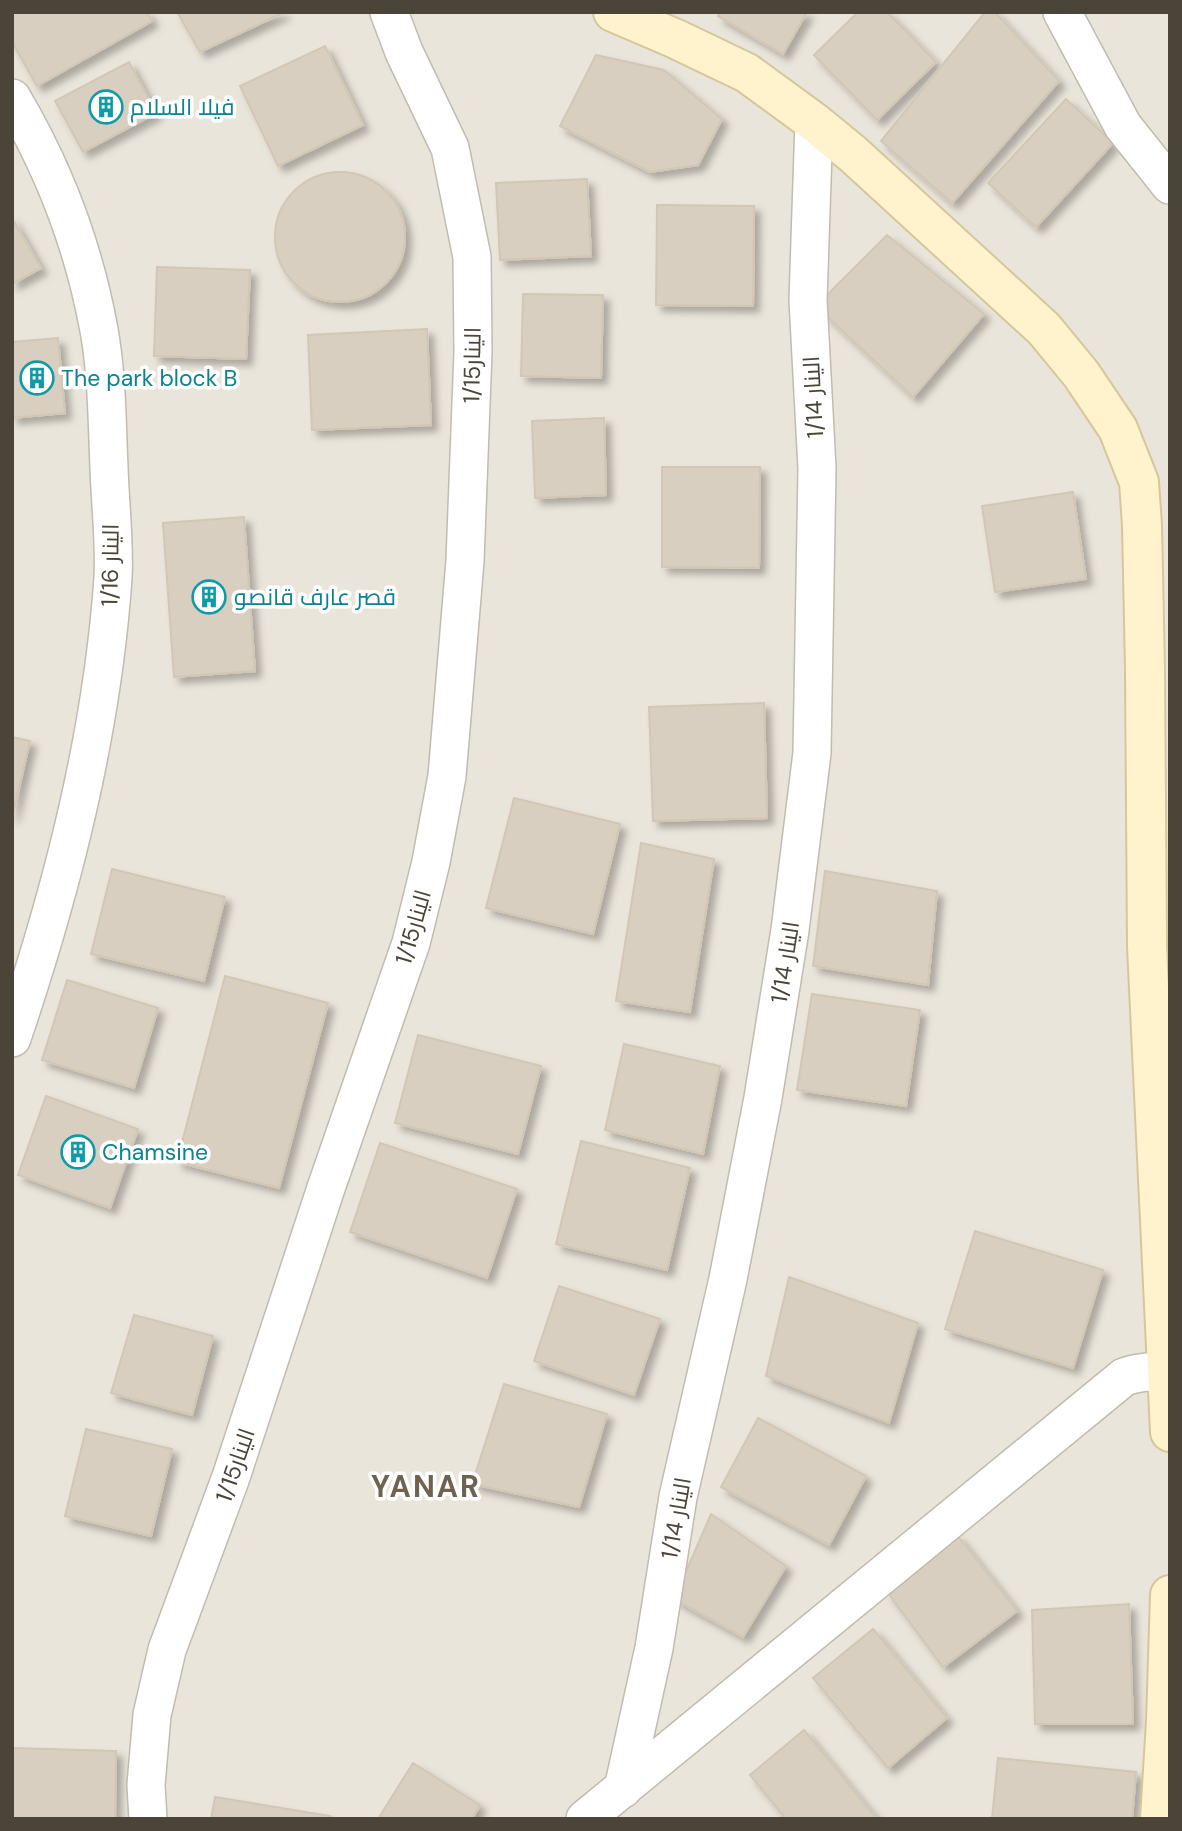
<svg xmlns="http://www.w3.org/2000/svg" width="1182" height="1831" font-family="'DM Sans',Cairo,sans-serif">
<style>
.residential{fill:#eae5da}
.building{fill:#d8cfc1;stroke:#d3c7b4;stroke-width:2;filter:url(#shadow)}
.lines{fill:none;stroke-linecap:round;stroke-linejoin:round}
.street-casing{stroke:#c2bbae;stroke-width:40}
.secondary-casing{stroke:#d6c79b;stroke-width:42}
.street{stroke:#fff;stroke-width:37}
.secondary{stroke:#fff3cd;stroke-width:38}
.labels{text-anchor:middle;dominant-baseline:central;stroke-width:7;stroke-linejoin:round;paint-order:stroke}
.culture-label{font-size:23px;fill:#0d838f;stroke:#fff;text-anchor:start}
.street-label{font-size:23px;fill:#4b4439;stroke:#fff}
.district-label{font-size:30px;font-weight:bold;letter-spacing:2px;fill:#6e6250;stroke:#fff}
</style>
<defs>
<filter id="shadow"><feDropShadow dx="6" dy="6" stdDeviation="3.5" flood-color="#0004"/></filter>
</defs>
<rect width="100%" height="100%" fill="#f6f3ec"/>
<path class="residential" d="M12,12H1170V1819H12Z"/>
<path class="building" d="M12,12H147L152,21L37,86L12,42Z
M177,12H285L200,52Z
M720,12H807L783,54L718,16Z
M858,12H887L936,62L877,120L814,55Z
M985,12H995L1059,81L952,203L881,141Z
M325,46L363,125L278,166L240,86Z
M596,55L664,70L722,119L698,165L650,172L560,126Z
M129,62L156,113L83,152L55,101Z
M1066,99L1113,143L1036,227L988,183Z
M275 237a65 65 0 1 1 130 0a65 65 0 1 1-130 0Z
M587,179L591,256L500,260L496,183Z
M657,205L754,206L753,306L656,305Z
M12,218L41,268L12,284Z
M887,235L984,314L913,397L816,306Z
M157,267L250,270L246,359L154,356Z
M523,294L603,295L601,378L521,376Z
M427,329L431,425L312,430L308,335Z
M58,338L65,413L12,418V342Z
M604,418L606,495L535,498L532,421Z
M662,467H760L759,568L662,567Z
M1073,492L1086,579L995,592L982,506Z
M244,517L255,671L174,677L163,523Z
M764,703L767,818L653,821L649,707Z
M12,737L30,741L12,818Z
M514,798L620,824L593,934L486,908Z
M641,843L714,859L690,1012L616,1001Z
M112,869L225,897L204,981L91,954Z
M825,871L937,891L928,985L813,966Z
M225,976L328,1003L279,1188L177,1162Z
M67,980L158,1008L134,1088L42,1060Z
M812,994L920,1010L906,1106L797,1090Z
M418,1035L541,1066L518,1154L395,1123Z
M624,1044L720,1066L703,1154L605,1130Z
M46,1096L138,1129L110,1208L18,1175Z
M581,1141L690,1168L667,1270L556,1244Z
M380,1143L517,1189L487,1278L350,1232Z
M975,1231L1103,1270L1073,1368L945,1329Z
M789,1277L918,1323L889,1423L766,1376Z
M559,1286L660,1319L634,1395L534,1361Z
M134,1315L213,1336L192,1415L111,1393Z
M504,1384L607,1414L579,1507L472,1484Z
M758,1418L866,1476L829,1545L721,1487Z
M86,1429L172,1449L151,1536L65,1516Z
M711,1514L786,1566L743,1637L674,1599Z
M957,1535L1017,1611L943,1667L887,1592Z
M1129,1604L1133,1724H1035L1032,1610Z
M873,1629L947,1718L888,1768L813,1678Z
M804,1730L877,1819H786L750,1775Z
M12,1748L116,1751L115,1819H12Z
M998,1758L1136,1772L1132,1819H992Z
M413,1763L480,1805L472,1819H378Z
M215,1797L330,1816L329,1819H211Z"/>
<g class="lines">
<defs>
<path id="street" d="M1062,12L1123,126L1170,185
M12,98C54,169 84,248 99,330C107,374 107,422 109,467C110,504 115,542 113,578C102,735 62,890 12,1038
M623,1789L654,1648L678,1497L728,1279L763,1098L790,930L812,753L817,468L808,300L814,122
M148,1819L146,1785L152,1715L167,1650L231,1477L326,1188L411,943L431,862L447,776L465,561L473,352L472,257L450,148L404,52L389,12
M585,1819L1124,1377C1139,1372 1152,1370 1168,1375"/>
<path id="secondary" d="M613,12L676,39L747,73L814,122L853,154L1044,329L1081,374L1118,429L1139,482L1142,525L1145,670L1147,946L1170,1432
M1160,1819L1166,1722L1170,1595"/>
</defs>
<use href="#street" class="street-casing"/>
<use href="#secondary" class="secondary-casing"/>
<use href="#street" class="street"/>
<use href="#secondary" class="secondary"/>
</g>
<defs>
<symbol id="building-ring" viewBox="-11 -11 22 22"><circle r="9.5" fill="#fff" stroke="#0f9aa8" stroke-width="1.5"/><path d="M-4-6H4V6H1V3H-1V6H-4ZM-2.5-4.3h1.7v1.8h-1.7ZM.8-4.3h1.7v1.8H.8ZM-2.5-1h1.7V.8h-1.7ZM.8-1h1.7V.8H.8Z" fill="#0f9aa8"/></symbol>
</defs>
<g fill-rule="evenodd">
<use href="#building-ring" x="87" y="88" width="38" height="38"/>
<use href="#building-ring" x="18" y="359" width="38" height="38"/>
<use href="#building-ring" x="190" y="578" width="38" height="38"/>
<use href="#building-ring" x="59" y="1133" width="38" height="38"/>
</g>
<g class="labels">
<g class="culture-label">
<text x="130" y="107">فيلا السلام</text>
<text x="61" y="378">The park block B</text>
<text x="234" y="597">قصر عارف قانصو</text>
<text x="102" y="1152">Chamsine</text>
</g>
<g class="street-label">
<text transform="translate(472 365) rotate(-89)">الينار1/15</text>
<text transform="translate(813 397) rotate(-93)">الينار 1/14</text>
<text transform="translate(110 565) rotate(-89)">الينار 1/16</text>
<text transform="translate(413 927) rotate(-74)">الينار1/15</text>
<text transform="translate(785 962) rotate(-81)">الينار 1/14</text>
<text transform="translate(235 1465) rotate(-71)">الينار1/15</text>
<text transform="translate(676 1518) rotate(-80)">الينار 1/14</text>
</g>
<g class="district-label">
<text x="426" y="1486">YANAR</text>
</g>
</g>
<rect width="1182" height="1831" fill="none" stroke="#4b4439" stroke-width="28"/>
</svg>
